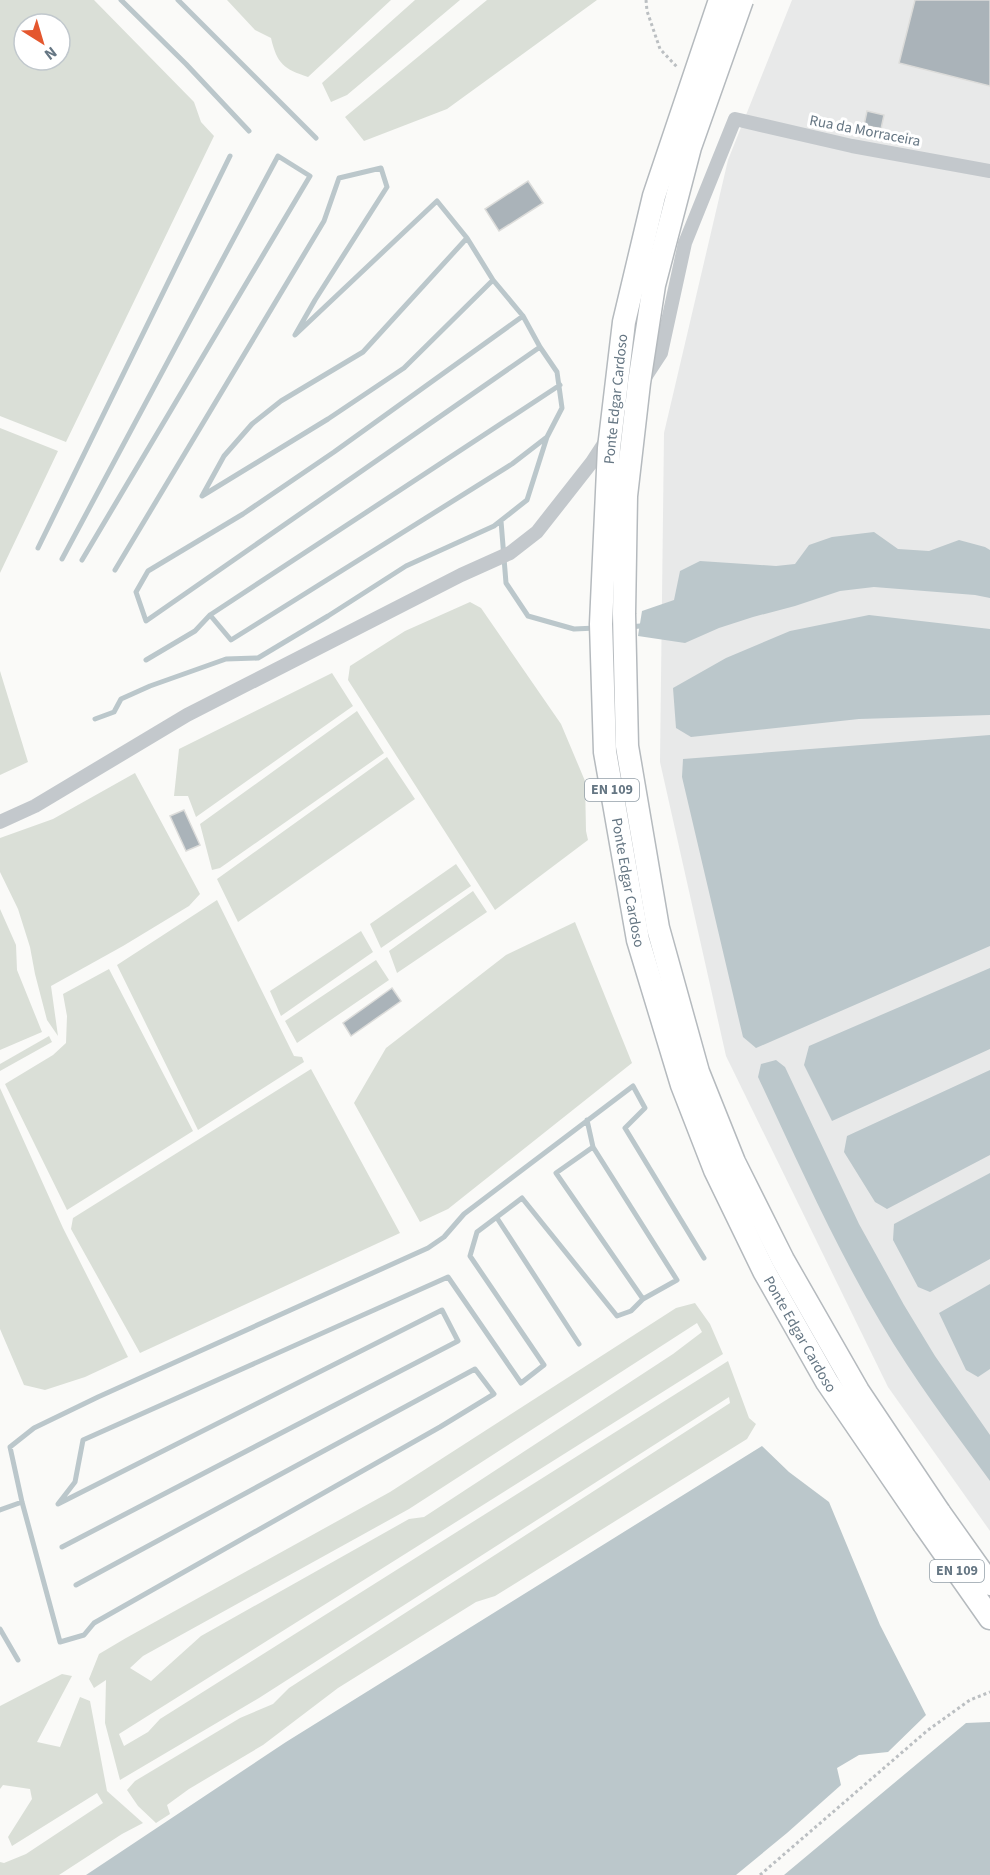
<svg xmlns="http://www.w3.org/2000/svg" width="990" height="1875" font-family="'Source Sans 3',sans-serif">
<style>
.built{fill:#e8e9e9}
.green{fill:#dadfd7;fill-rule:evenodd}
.water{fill:#bbc7cb}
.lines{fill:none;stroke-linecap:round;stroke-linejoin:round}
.stream{stroke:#bbc7cb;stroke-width:5}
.building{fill:#aab3b9;stroke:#dcdcda;stroke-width:1.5}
.primary-casing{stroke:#b5babe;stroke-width:25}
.path{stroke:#bbbfc2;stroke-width:3;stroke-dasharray:3 3;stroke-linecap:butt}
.street{stroke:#c3c8cc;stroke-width:14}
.primary{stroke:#fff;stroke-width:22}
.primary-bridge-casing{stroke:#b5babe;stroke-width:25;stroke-linecap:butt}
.primary-bridge{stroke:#fff;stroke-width:22}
.labels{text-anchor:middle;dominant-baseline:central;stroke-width:6;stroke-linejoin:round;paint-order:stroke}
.shield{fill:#fff;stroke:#939fa8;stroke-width:1.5}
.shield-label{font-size:14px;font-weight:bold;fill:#657683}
.street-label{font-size:15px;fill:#657683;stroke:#fff}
</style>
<rect width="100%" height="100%" fill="#fafaf8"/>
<path class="built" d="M792,0H990V1531L888,1387L726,1056L660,762L664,433L728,160Z"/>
<path class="green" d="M0,0H94L194,102L201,122L214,136L66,442L0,416ZM24,24H60V60H24Z
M227,0H391L308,77C284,69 277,64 271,38L255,30Z
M415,0H460L347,95L331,102L322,83Z
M487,0H597L447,109L364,141L345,117Z
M0,428L58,451L0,573Z
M470,602L481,608L561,724L585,781L586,831L588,840L495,910L348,680L350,666L405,631Z
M0,671L28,762L0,775Z
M332,673L353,706L196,817L188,796H174L179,749Z
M357,711L384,753L220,868L212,870L200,824Z
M387,757L415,799L238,922L217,879Z
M135,773L200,894L189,906L123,946L51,986L58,1036L47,1020L35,974L30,947L18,909L0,872V838L53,819Z
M456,864L471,886L381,948L370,924Z
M473,891L487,912L397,973L389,951Z
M217,900L294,1056L302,1057L304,1062L198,1130L117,965Z
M0,909L16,945L17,970L42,1032L0,1050Z
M575,922L632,1063L448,1209L420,1222L354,1103L386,1048L506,955Z
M361,931L373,952L281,1016L270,991Z
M376,960L389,980L297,1043L285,1021Z
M109,969L193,1131L67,1210L5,1084L53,1055L66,1043L67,1016L63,994Z
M49,1036L52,1042L0,1071V1064Z
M311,1069L400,1233L140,1353L71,1229L73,1218Z
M0,1088L63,1228L128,1357L85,1377L45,1390L24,1385L0,1329Z
M695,1303L710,1324L723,1354L119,1734L124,1746L148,1732L160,1719L728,1361L749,1418L756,1424L747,1439L495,1596L476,1602L338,1688L263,1745L189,1789L167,1805L170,1814L156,1823L138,1806L127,1790L135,1781L240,1718L273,1704L289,1688L730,1403L729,1397L259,1698L120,1780L105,1723L106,1680L94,1688L89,1679L99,1654L126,1638L390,1492L676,1308ZM697,1323L702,1332L673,1354L424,1517L409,1519L201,1636L151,1681L130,1668L143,1656L409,1509Z
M62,1674L72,1676L37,1742L60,1747L80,1697L90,1701L107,1791L143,1823L122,1834L59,1875H0V1862L4,1863L26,1854L103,1803L97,1793L12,1846L8,1837L32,1799L30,1789L3,1785L0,1789V1706Z"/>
<path class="water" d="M874,532L898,549L929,551L959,540L985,547L990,550V598L975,595L874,587L840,591L795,606L753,617L719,628L685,643L638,636L642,611L674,600L680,571L700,561L776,566L795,564L809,545L832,537Z
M869,615L990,629V715L859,719L691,737L676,728L673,688L726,658L790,631Z
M990,735V946L756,1048L743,1037L682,777L683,759Z
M990,968V1049L832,1121L804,1065L809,1046Z
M776,1060L785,1067L859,1224L904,1305L935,1356L990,1435V1481C952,1429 913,1378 881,1323C834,1244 797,1160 758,1077L761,1064Z
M990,1070V1155L887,1209L875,1202L844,1152L847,1136Z
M990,1173V1259L930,1292L918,1287L893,1240L894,1224Z
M990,1284V1369L978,1377L966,1370L939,1313Z
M762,1446L789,1472L829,1502L880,1625L926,1715L888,1752L859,1755L837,1768L841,1785L787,1833L736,1875H86L286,1742Z
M990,1722V1875H784L966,1723Z"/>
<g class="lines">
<path class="stream" d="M121,0L186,64L249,131
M178,0L316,138
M467,238L363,352L281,401L252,424L224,456L202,496L328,419L404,368L493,280L523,316L540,347
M523,316L334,452L243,514L148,571L136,592L146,621L540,347L557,372L562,408L547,437
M501,521L506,583L528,616L574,629L596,628
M38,548L230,156
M62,559L278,156L310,176L82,560
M115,570L324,221L339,178L381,168L387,187L315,300L295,335L437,201L467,238L493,280
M630,627L640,626
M146,660L195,631L210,615L560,385
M95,719L114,712L121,699L150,686L226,659L258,658L328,616L406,566L494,526L527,500L547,437L512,464L231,640L210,615
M587,1120L593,1147L677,1280L643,1299
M497,1218L579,1344
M0,1510L22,1502
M62,1547L458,1341L442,1310L58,1504L75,1482L83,1440L448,1277L521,1383L544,1365L470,1256L477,1232L522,1198L617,1316L631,1311L643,1299L556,1173L593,1147
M76,1585L475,1369L494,1394L440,1427L94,1623L84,1635L60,1642L22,1502L10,1447L34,1428L98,1397L428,1248L444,1237L464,1214L633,1086L645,1108L625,1128L704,1258
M0,1629L18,1660"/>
</g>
<path class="building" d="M915,0H990V86L899,63Z
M867,111L884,115L881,129L864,125Z
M528,181L543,203L499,231L485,209Z
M184,810L200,845L186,851L170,816Z
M392,988L401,1001L351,1036L343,1023Z"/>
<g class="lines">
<defs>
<path id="primary" d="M939,1512L990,1584
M924,1524L990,1618"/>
</defs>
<use href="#primary" class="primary-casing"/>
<path class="path" d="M646,0L647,11L660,49L677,67
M760,1875L928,1730L970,1700L990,1692"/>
<path class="street" d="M644,379L661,353L685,243L735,119L852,146L990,171
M0,822L35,806L187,715L461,575L510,553L537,532L592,462L607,439"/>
<use href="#primary" class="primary"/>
<defs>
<g id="primary-bridge">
<path id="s1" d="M720,0L654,196L624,322L609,448L601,624L605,752L638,940L682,1085L715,1170L764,1271L827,1382L924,1524"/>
<path d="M742,0L690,147L654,285L639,383L626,496L624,614L627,746L658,928L698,1072L734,1162L783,1260L858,1391L939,1512"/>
</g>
</defs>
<use href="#primary-bridge" class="primary-bridge-casing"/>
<use href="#primary-bridge" class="primary-bridge"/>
</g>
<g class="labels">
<g class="shield">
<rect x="585" y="779" width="54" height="22" rx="4.5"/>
<rect x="930" y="1560" width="54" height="22" rx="4.5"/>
</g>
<g class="shield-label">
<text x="612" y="790">EN 109</text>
<text x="957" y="1571">EN 109</text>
</g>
<g class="street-label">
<text transform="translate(865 131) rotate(11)">Rua da Morraceira</text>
<text transform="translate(616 399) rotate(-84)">Ponte Edgar Cardoso</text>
<text stroke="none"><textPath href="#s1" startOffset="900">Ponte Edgar Cardoso</textPath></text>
<text stroke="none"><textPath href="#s1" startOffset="1386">Ponte Edgar Cardoso</textPath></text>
</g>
</g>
<g transform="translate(42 42) rotate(143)"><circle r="28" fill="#ffffff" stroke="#c1c8cd" stroke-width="1.5"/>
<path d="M0-4.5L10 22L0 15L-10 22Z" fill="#e4572e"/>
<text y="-9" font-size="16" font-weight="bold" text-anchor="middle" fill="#657683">N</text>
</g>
</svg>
